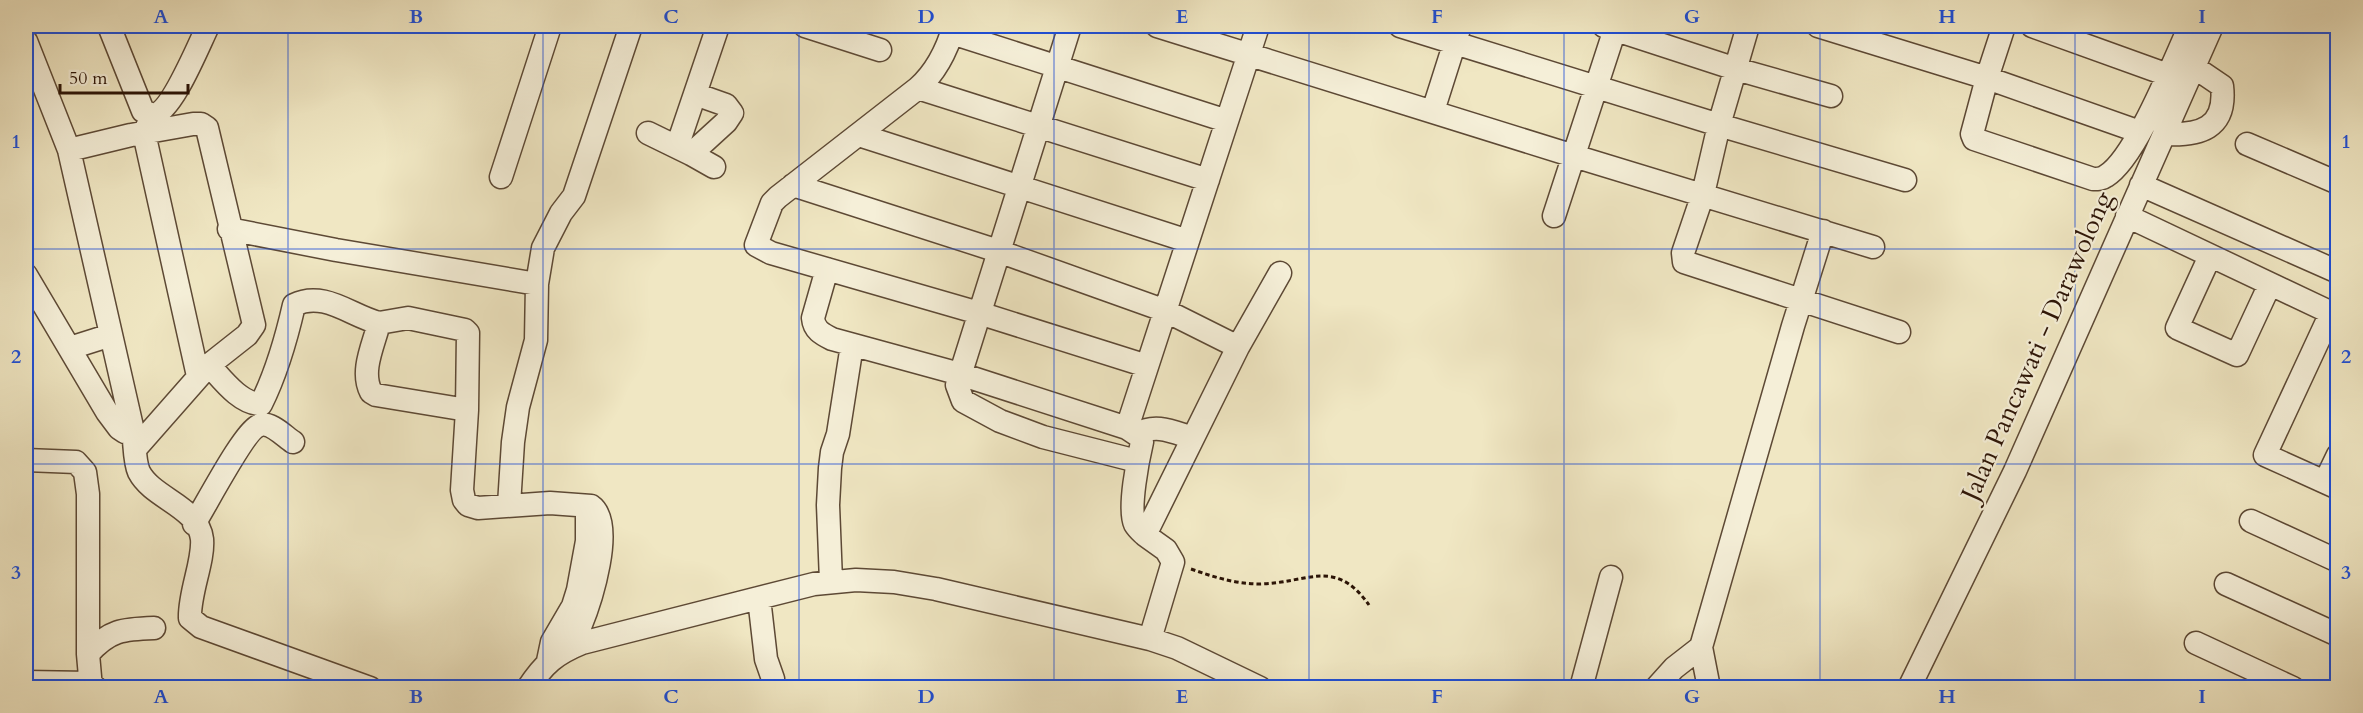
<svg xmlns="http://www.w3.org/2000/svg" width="2363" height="713" font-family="Cardo,serif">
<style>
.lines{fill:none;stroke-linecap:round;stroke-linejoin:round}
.minor-casing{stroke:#5d4935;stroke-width:25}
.path{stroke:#2c1406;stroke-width:3;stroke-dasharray:4.5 3;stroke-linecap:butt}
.minor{stroke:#f5efd8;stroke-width:22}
.grid{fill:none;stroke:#1d4ed8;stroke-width:1.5;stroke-opacity:0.55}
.labels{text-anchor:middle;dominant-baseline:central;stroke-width:4.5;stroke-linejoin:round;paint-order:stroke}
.street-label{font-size:26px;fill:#2c1406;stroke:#f5efd8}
.neatline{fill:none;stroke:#1d4ed8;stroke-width:2}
.grid-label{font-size:20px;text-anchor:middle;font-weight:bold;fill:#1d4ed8}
</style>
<rect width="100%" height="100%" fill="#f0e7c3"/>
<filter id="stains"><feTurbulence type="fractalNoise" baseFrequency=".00333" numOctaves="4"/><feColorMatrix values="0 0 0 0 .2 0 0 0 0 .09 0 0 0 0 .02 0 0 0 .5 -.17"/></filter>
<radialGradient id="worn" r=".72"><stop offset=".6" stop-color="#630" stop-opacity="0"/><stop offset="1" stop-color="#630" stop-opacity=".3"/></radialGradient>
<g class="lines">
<defs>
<path id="minor" d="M109,26L143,111L153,115
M805,26L880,50
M954,26C947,50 937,71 918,88L778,197L772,203L756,245L771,253L979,313L1147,366
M1070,26L957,385L963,401L1000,421L1043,437L1137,461
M1157,26L1574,156L1873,247
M1400,26L1719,125L1905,180
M1604,26L1736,69L1831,96
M1748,26L1719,125L1703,194L1683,253L1684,262L1899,332
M1818,26L1987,78L2140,132
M2004,26L1987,78L1972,134L1974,139L2093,179C2098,179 2102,179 2106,176C2136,158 2174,60 2190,26
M2032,26L2168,75
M952,33L1227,121
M26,41L69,150L133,431C135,443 134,461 139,472C153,499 198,506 202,539C204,561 189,593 190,618L201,627L370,688
M918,88L1208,180
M1433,111L1460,26
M153,115L144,133L198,376
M153,115C172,112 199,44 208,26
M648,133L691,154L726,122L732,113L726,105L695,94
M2164,134C2199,136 2227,129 2222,86L2194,67
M859,135L1188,241
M2247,144L2338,183
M677,147L718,26
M69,150L131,135L193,124H201L207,128L254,325L247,335L209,365
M691,154L714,167
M501,177L550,26
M793,185L998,251L1166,311L1238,347
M2141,185L2338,272
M1554,216L1616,26
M2127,216L2338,316
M229,229L336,250L537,284
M2210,256L2177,328L2237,355L2270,284
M827,269L813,318C814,330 822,334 832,339L960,374L1127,428L1139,436L1142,442C1138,459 1128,509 1135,524C1138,529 1142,532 1145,535L1238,347L1280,273
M26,275L107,412L119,428L125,432L133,431
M2331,313L2265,455L2338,488
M379,323L408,318L465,330L468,333L467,410
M70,348L111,335
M1127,428L1258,26
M1137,434C1156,423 1173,432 1193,438
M136,448L209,365C222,379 240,404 261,404C277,372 286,340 294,305C324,290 351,316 379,323C374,344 360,371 371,392L376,395L467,410L462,490L464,500L468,505L478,508L550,503L591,506
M26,460L76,462L85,472L88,494V654L91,688
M2325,482L2338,455
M509,505L513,442L518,407L536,340L537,284L543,248L561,213L574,196L631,26
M2251,521L2338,561
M194,524C205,507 245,429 260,425C271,422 284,436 293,442
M1145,535L1166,550L1173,562L1150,639
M831,581L828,505L830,468L832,452L838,434L852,345
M2226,584L2338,635
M759,598L766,659L773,679
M2196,643L2293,688
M88,654C109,630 123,629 154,628
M548,661L552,642L573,606L578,590L587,541V512L591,506C616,524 590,603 580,627C576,635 569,643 564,650
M26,682L90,683L96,688
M528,688C544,664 555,654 582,643L814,584L856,580L894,582L936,589L1150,639L1177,648L1260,688
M1581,688L1611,577
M1656,688L1674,668L1701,647
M1709,688L1701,647L1793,326L1823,231
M1909,688L2015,471L2212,26"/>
</defs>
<use href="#minor" class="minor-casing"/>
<path class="path" d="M1191,569C1214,577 1235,584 1260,584C1308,583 1335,557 1369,605"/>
<use href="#minor" class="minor"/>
</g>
<path class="grid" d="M288,26V688M543,26V688M799,26V688M1054,26V688M1309,26V688M1564,26V688M1820,26V688M2075,26V688M26,249H2338M26,464H2338"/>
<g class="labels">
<g class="street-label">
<text transform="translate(2037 346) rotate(-66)">Jalan Pancawati - Darawolong</text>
</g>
</g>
<rect width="2363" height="713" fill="none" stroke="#f0e7c3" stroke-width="66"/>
<path d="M60 84v9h128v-9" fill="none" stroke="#2c1406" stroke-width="3"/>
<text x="69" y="84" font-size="18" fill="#2c1406" stroke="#f5efd8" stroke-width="4.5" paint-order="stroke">50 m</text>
<rect x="33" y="33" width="2297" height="647" class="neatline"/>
<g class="grid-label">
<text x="161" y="23">A</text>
<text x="416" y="23">B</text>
<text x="671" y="23">C</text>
<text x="926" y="23">D</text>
<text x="1182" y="23">E</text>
<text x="1437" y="23">F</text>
<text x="1692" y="23">G</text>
<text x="1947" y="23">H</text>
<text x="2202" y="23">I</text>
<text x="16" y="148">1</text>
<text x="2346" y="148">1</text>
<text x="16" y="363">2</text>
<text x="2346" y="363">2</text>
<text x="16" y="579">3</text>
<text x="2346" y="579">3</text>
<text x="161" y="703">A</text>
<text x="416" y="703">B</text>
<text x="671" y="703">C</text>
<text x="926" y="703">D</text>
<text x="1182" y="703">E</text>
<text x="1437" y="703">F</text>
<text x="1692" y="703">G</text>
<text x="1947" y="703">H</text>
<text x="2202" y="703">I</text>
</g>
<rect width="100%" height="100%" filter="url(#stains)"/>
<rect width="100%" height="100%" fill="url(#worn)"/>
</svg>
